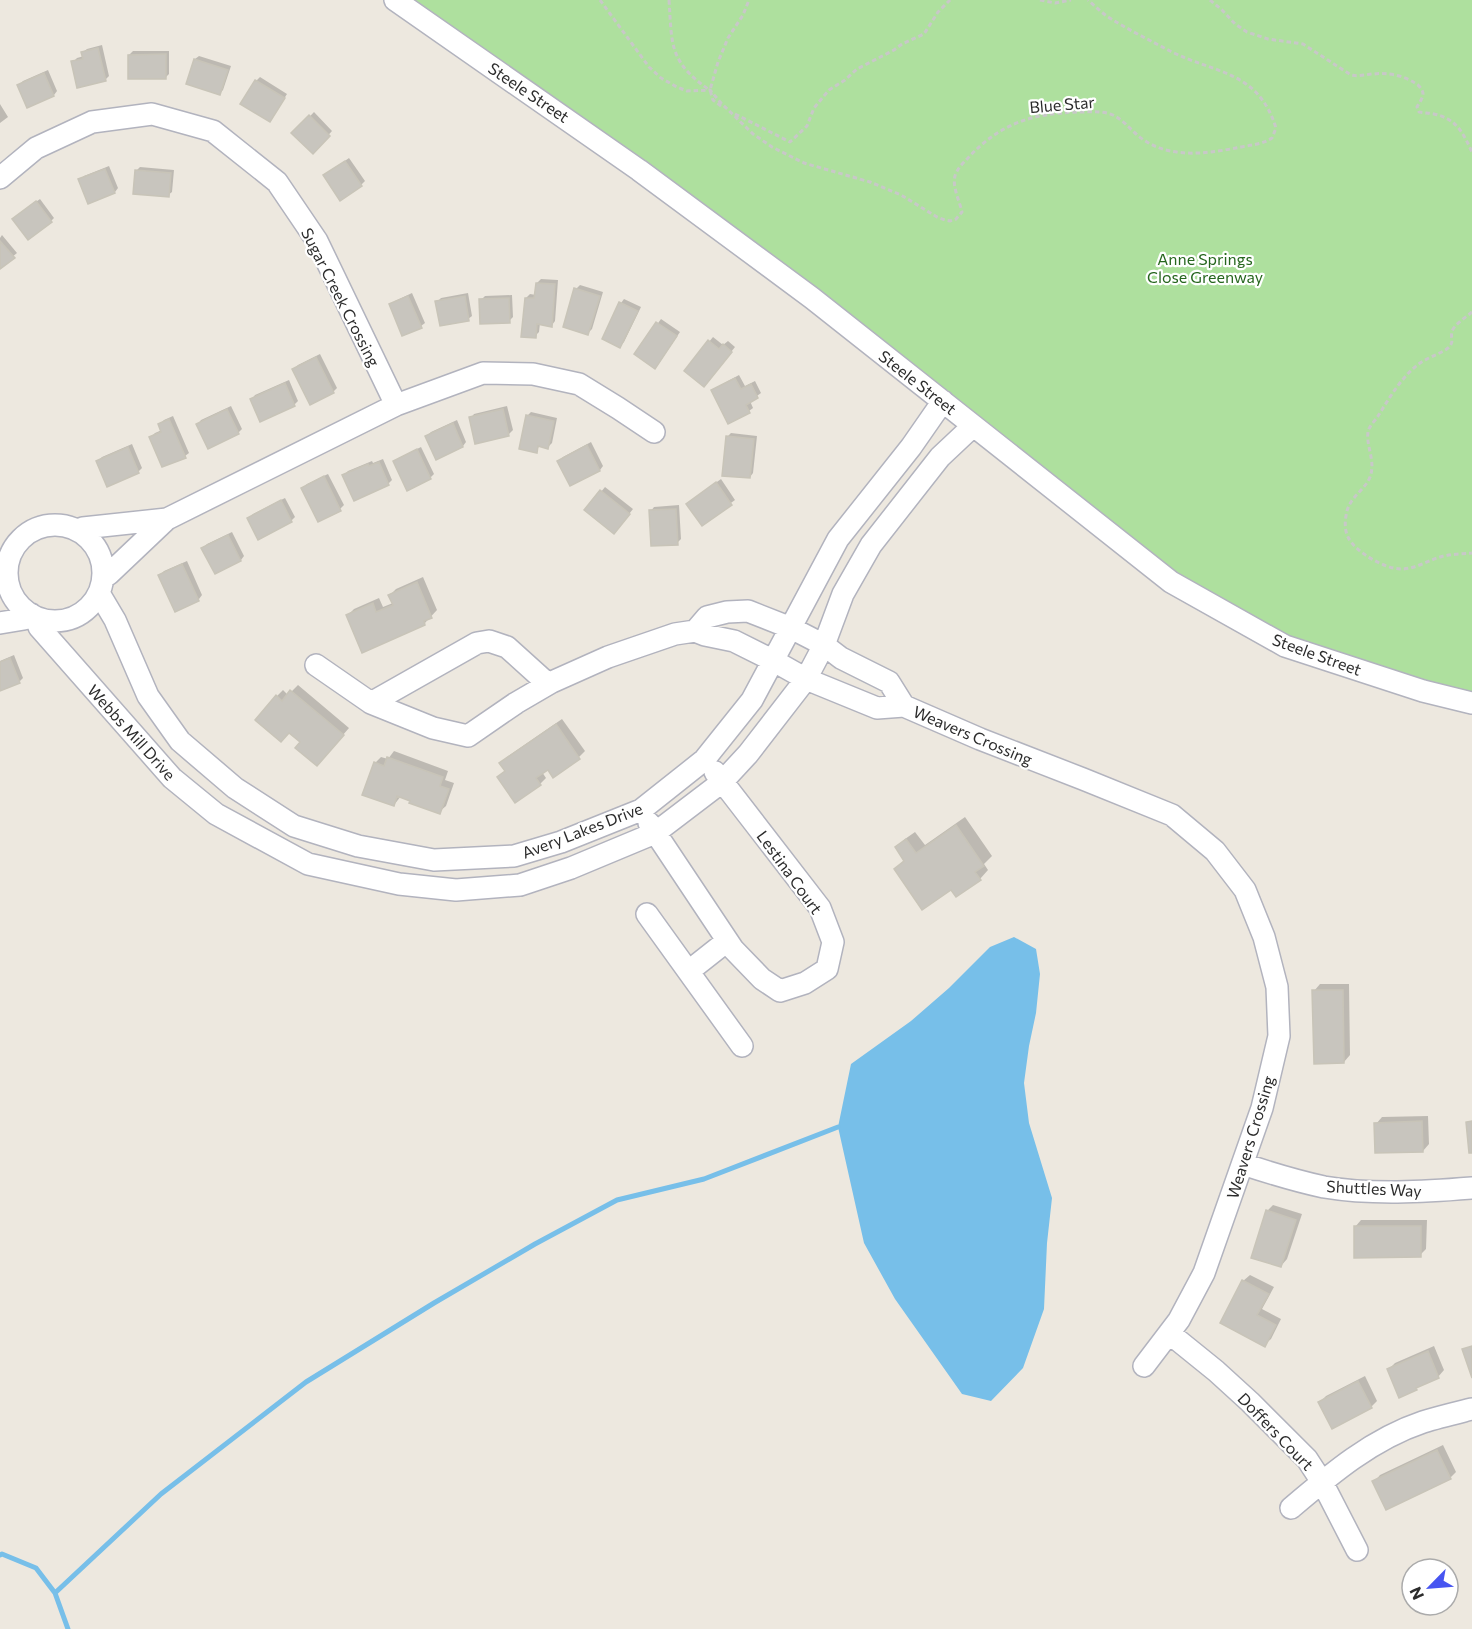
<svg xmlns="http://www.w3.org/2000/svg" width="1472" height="1629" font-family="Commissioner,sans-serif">
<style>
.green{fill:#aee09e}
.water{fill:#77bfe9}
.shadow{fill:#0003}
.lines{fill:none;stroke-linecap:round;stroke-linejoin:round}
.stream{stroke:#77bfe9;stroke-width:5}
.building{fill:#c8c5be;stroke:#c8c4b8;stroke-width:1.5}
.minor-casing{stroke:#b2b3be;stroke-width:24}
.path{stroke:#c8c8c8;stroke-width:3;stroke-dasharray:4.5 3;stroke-linecap:butt}
.minor{stroke:#fff;stroke-width:21}
.labels{text-anchor:middle;dominant-baseline:central;stroke-width:4.5;stroke-linejoin:round;paint-order:stroke}
.street-label{font-size:16px;fill:#2c2c2c;stroke:#fff}
.park-label{font-size:16px;fill:#26661e;stroke:#fff}
</style>
<rect width="100%" height="100%" fill="#ede8df"/>
<path class="green" d="M395,0H1472V699L1285,646L1171,582L1054,490Z"/>
<path class="water" d="M1014,937L1036,949L1040,974L1036,1013L1029,1046L1024,1083L1029,1123L1052,1198L1047,1243L1044,1309L1023,1368L991,1401L962,1394L895,1299L864,1243L838,1127L851,1064L911,1021L949,988L990,947Z"/>
<path class="shadow" d="M102,45L109,76L105,80L73,62L77,58L84,56L83,52L87,49Z
M133,51H169V74L165,78L129,55Z
M199,56L231,66L223,90L219,94L195,59Z
M48,70L57,91L54,95L28,106L19,85L23,81Z
M260,77L287,94L270,121L256,81Z
M0,104L8,117L0,123Z
M314,112L332,131L313,152L294,133Z
M349,158L365,181L361,185L329,172Z
M109,166L118,188L115,192L80,180L84,176Z
M140,167L174,170L172,192L168,195L136,171Z
M40,199L54,218L51,221L18,215Z
M2,235L17,253L0,267V238Z
M541,279L558,280L555,321L552,325L540,323L539,332L535,336L526,298L530,294L536,295L537,283Z
M580,285L603,292L592,329L588,333L576,289Z
M412,293L425,323L421,326L391,305L395,301Z
M468,293L472,316L468,319L437,302L441,298Z
M512,295L513,317L509,321L481,300L485,296Z
M624,299L641,307L624,342L620,346L621,303Z
M661,319L680,332L659,363L636,354Z
M713,337L723,345L728,341L735,347L708,381L686,370Z
M320,354L337,388L333,392L294,369L298,365Z
M739,375L745,386L755,381L761,393L750,401L753,408L749,411L713,390L717,387Z
M289,380L298,401L294,405L252,399L255,395Z
M231,406L242,429L238,433L198,424L201,420Z
M507,406L513,430L509,434L477,442L471,418L474,414Z
M531,412L557,418L552,443L548,447L540,445L536,451L527,416Z
M173,416L189,453L185,456L151,437L155,433L162,430L160,424L164,420Z
M457,420L466,442L463,446L437,458L427,436L431,432Z
M731,433L757,436L753,473L750,477L727,437Z
M591,442L603,466L600,470L571,484L559,461L563,457Z
M132,444L142,468L138,472L98,461L102,457Z
M421,447L434,474L430,478L407,489L395,462L399,458Z
M383,459L392,480L388,484L344,475L348,471L372,461L373,463Z
M328,474L344,505L340,509L319,520L303,488L307,484Z
M721,479L735,500L702,524L692,500Z
M605,487L633,509L618,528L587,509Z
M285,498L295,517L291,521L249,518L253,514Z
M679,505L681,539L677,543L651,511L654,507Z
M232,532L244,556L241,560L215,572L203,548L207,544Z
M187,561L202,595L199,599L176,610L160,575L164,571Z
M423,577L437,610L424,624L348,615L354,609L379,598L383,607L393,603L390,595L396,589Z
M14,655L23,678L19,682L0,690V661Z
M298,685L349,728L323,758L289,731L277,696L283,690L288,695Z
M562,719L585,751L579,757L548,768L542,772L546,778L540,784L499,777L506,770L507,757Z
M394,751L448,771L445,780L454,783L446,806L439,812L401,796L394,805L375,763L381,757L388,759Z
M965,817L992,856L984,864L988,870L980,879L952,888L896,869L905,859L897,847L905,839L915,832L925,845Z
M1320,984H1349L1350,1055L1344,1062L1314,991Z
M1428,1116L1429,1144L1423,1151L1376,1124L1382,1117Z
M1273,1205L1302,1214L1287,1259L1281,1266L1267,1211Z
M1361,1220H1427L1426,1249L1420,1255L1355,1227Z
M1250,1275L1274,1287L1262,1309L1281,1319L1271,1339L1264,1345L1243,1281Z
M1434,1346L1444,1370L1438,1377L1420,1384L1416,1388L1389,1369L1395,1363Z
M1365,1376L1377,1401L1371,1407L1320,1402L1326,1396Z
M1443,1445L1456,1472L1450,1478L1374,1482L1380,1475Z"/>
<g class="lines">
<path class="stream" d="M0,1555L2,1554L36,1568L55,1593L68,1629
M55,1593L161,1494L306,1382L434,1303L535,1244L617,1200L704,1179L838,1127"/>
</g>
<path class="building" d="M98,48L106,81L77,88L71,61L83,59L81,52Z
M166,54V79H128V55Z
M194,59L228,70L220,95L186,84Z
M44,73L54,96L27,108L17,85Z
M255,80L285,98L270,122L240,104Z
M309,115L330,136L313,154L291,133Z
M345,161L362,186L340,201L323,175Z
M105,169L115,193L88,204L78,179Z
M135,170L171,173L169,197L133,194Z
M36,201L52,222L28,240L12,219Z
M0,241L15,258L0,269Z
M536,283L555,284L552,327L537,324L536,338L521,337L525,298H534Z
M574,288L600,296L588,335L563,327Z
M408,296L422,328L402,336L389,304Z
M465,296L469,321L440,326L435,301Z
M509,298L510,323L480,324L479,299Z
M619,302L638,311L620,348L602,339Z
M656,322L677,336L655,369L634,354Z
M708,340L719,349L723,344L732,352L704,387L684,371Z
M316,357L334,393L310,405L292,369Z
M735,378L741,389L751,384L758,398L746,405L750,413L728,424L711,390Z
M285,383L295,406L260,422L250,399Z
M227,409L239,434L208,449L196,424Z
M503,409L509,436L475,444L469,417Z
M526,415L554,421L548,449L538,446L537,453L519,449Z
M169,419L186,458L162,467L149,437L161,432L158,424Z
M453,423L463,447L436,460L425,436Z
M726,436L754,439L750,478L722,476Z
M587,445L600,471L570,486L557,461Z
M128,447L139,473L107,487L96,461Z
M417,449L431,479L407,491L393,461Z
M379,462L389,485L354,501L342,475L368,464L369,466Z
M324,476L341,511L318,522L301,488Z
M716,482L732,505L702,526L686,504Z
M600,490L630,514L614,534L584,510Z
M281,500L292,522L258,540L247,518Z
M676,509L678,545L651,546L649,510Z
M228,535L241,561L215,574L201,548Z
M182,564L199,601L175,612L158,575Z
M417,582L432,618L424,621L425,625L362,653L346,615L373,603L376,612L393,605L388,595Z
M10,658L20,683L0,691V662Z
M290,690L344,735L317,766L295,748L300,742L289,733L281,742L255,720L276,695L282,701Z
M556,724L580,759L553,778L548,770L536,778L541,785L515,803L497,777L505,771L499,763Z
M387,757L443,777L440,786L449,789L440,814L409,803L410,801L397,796L394,806L362,795L374,762L384,766Z
M956,825L984,866L975,872L981,880L956,897L951,890L922,910L894,869L904,861L895,847L906,839L916,853Z
M1312,990H1343L1344,1063L1314,1064Z
M1422,1121L1423,1152L1375,1153L1374,1123Z
M1472,1121V1153H1469L1466,1122Z
M1266,1210L1296,1220L1281,1267L1251,1258Z
M1354,1226H1421V1257L1354,1258Z
M1242,1280L1269,1294L1257,1315L1276,1325L1265,1347L1220,1323Z
M1472,1346V1378L1462,1349Z
M1428,1351L1439,1378L1416,1388L1417,1390L1399,1398L1387,1369Z
M1358,1381L1372,1408L1332,1429L1318,1402Z
M1437,1450L1451,1479L1386,1510L1372,1481Z"/>
<g class="lines">
<defs>
<path id="minor" d="M395,0L639,170L812,298L1171,582L1285,646L1423,691L1472,703
M0,178L36,148L92,122L152,114L213,131L277,182L317,241L396,405
M7 573a48 48 0 1 1 96 0a48 48 0 1 1-96 0Z
M78,530L83,528L167,519
M103,577L109,574L167,519L396,405L483,373L533,374L579,384L618,408L654,432
M99,593L115,620L148,696L180,741L235,788L294,826L358,846L434,860L514,856L561,842L641,810L704,760L752,700L838,539L911,447L943,401
M37,618L39,627L172,778L216,814L308,864L399,884L456,890L520,885L571,868L655,833L722,782L748,754L806,679L824,645L843,594L871,545L940,457L973,426
M0,623L24,619L31,614
M695,631L707,617L727,612L748,611L791,628L824,645L841,658L889,682L904,706
M316,665L371,703L433,728L468,736L516,703L552,682L608,657L675,634L695,631L705,635L734,641L774,661L806,679L877,708L904,706L980,739L1083,779L1172,815L1215,851L1245,890L1264,937L1277,987L1279,1036L1262,1108L1204,1273L1179,1320L1144,1366
M371,703L477,643L489,641L507,647L548,684
M649,823L733,949L762,979L780,991L805,983L827,969L833,942L820,908L715,772
M647,914L742,1046
M689,971L727,941
M1243,1164C1270,1173 1296,1181 1324,1187C1372,1195 1423,1192 1472,1188
M1169,1333L1216,1371L1250,1402L1307,1459L1322,1482L1357,1550
M1291,1508C1331,1474 1372,1439 1423,1422C1439,1417 1456,1413 1472,1409"/>
</defs>
<use href="#minor" class="minor-casing"/>
<path class="path" d="M600,0L649,67L661,78L675,86L687,91L710,90L721,103L753,134L772,147L804,163L870,182L901,195L937,217L945,220L950,221L956,219L962,212C960,202 952,187 955,176C957,169 963,163 968,158C1000,123 1034,113 1079,112C1088,112 1098,111 1107,113C1124,117 1132,134 1147,142C1175,159 1211,153 1241,147C1252,145 1263,144 1272,138L1276,128C1258,70 1215,74 1170,51C1151,41 1131,31 1113,20C1104,15 1096,7 1088,0
M669,0C672,45 669,61 708,89
M1040,0L1055,3L1071,0
M1210,0L1222,10L1235,24L1247,32L1268,39L1303,44L1351,75C1360,77 1366,74 1374,74C1388,72 1404,76 1415,83C1419,85 1423,90 1423,94C1423,98 1419,103 1417,107L1419,112C1424,113 1429,113 1434,114C1457,119 1463,133 1472,152
M721,106L713,100L710,90L718,62L728,38L743,15L749,0
M735,114L790,142L807,126L814,108L829,90L845,80L857,69L894,50L902,44L924,34L938,12L950,0
M1472,312C1466,317 1455,324 1452,331C1450,338 1455,342 1448,348C1440,354 1429,357 1420,363C1402,376 1390,397 1378,416C1375,421 1369,426 1368,432C1366,447 1376,461 1370,477C1365,490 1351,496 1347,511C1345,519 1344,529 1348,537C1355,552 1385,569 1401,569C1415,569 1427,561 1440,557C1450,554 1462,554 1472,553"/>
<use href="#minor" class="minor"/>
</g>
<g class="labels">
<g class="street-label">
<text transform="translate(529 92) rotate(34)">Steele Street</text>
<text transform="translate(1062 104) rotate(-5)">Blue Star</text>
<text transform="translate(341 297) rotate(63)">Sugar Creek Crossing</text>
<text transform="translate(918 382) rotate(38)">Steele Street</text>
<text transform="translate(1317 654) rotate(20)">Steele Street</text>
<text transform="translate(132 732) rotate(48)">Webbs Mill Drive</text>
<text transform="translate(973 735) rotate(23)">Weavers Crossing</text>
<text transform="translate(582 830) rotate(-21)">Avery Lakes Drive</text>
<text transform="translate(790 872) rotate(54)">Lestina Court</text>
<text transform="translate(1250 1137) rotate(-73)">Weavers Crossing</text>
<text transform="translate(1374 1188) rotate(3)">Shuttles Way</text>
<text transform="translate(1276 1431) rotate(46)">Doffers Court</text>
</g>
<g class="park-label">
<text x="1205" y="258">Anne Springs<tspan x="1205" dy="18">Close Greenway</tspan></text>
</g>
</g>
<g transform="translate(1430 1587) rotate(245)"><circle r="28" fill="#ffffff" stroke="#ababab" stroke-width="1.5"/>
<path d="M0-4.5L10 22L0 15L-10 22Z" fill="#4755f1"/>
<text y="-9" font-size="16" font-weight="bold" text-anchor="middle" fill="#2c2c2c">N</text>
</g>
</svg>
